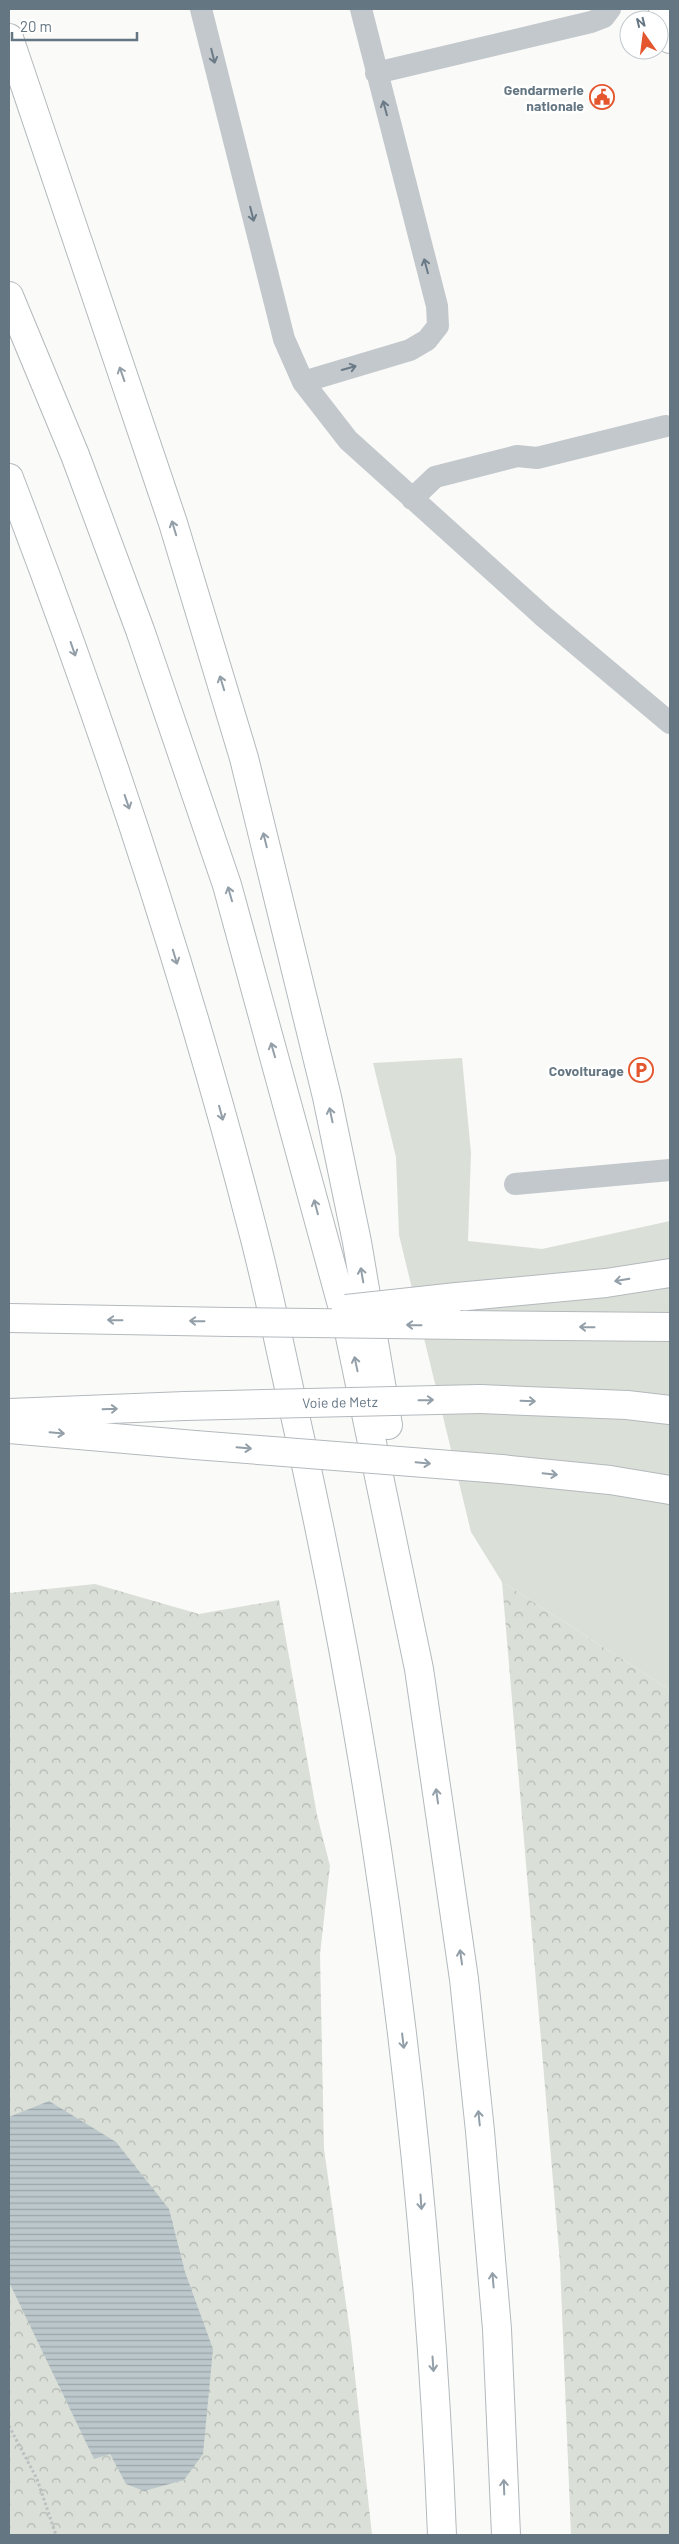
<svg xmlns="http://www.w3.org/2000/svg" width="679" height="2544" font-family="Barlow,sans-serif">
<style>
.grass{fill:#dadfd7}
.forest{fill:url(#forest-crowns)}
.water{fill:url(#water-rules)}
.lines{fill:none;stroke-linecap:round;stroke-linejoin:round}
.highway-casing{stroke:#b4b9bd;stroke-width:30}
.path{stroke:#bbbfc2;stroke-width:3;stroke-dasharray:2.5 2.5;stroke-linecap:butt}
.lane{stroke:#c3c8cc;stroke-width:22}
.highway{stroke:#fff;stroke-width:28}
.highway-bridge-casing{stroke:#b4b9bd;stroke-width:30;stroke-linecap:butt}
.highway-bridge{stroke:#fff;stroke-width:28}
.oneway{stroke:#6a7a87}
.oneway2{stroke:#939fa8}
.labels{text-anchor:middle;dominant-baseline:central;stroke-width:5;stroke-linejoin:round;paint-order:stroke}
.poi-label{font-size:14px;font-weight:bold;fill:#657683;stroke:#fff;text-anchor:end}
.street-label{font-size:14px;fill:#657683;stroke:#fff}
</style>
<defs>
<pattern id="forest-crowns" width="20" height="18" patternUnits="userSpaceOnUse" patternTransform="scale(1.25)"><rect width="20" height="18" fill="#dadfd7"/><path d="M2 6a3 3 0 1 1 6 0M12 15a3 3 0 1 1 6 0" fill="none" stroke="#b4b9b4"/></pattern>
<pattern id="water-rules" width="6" height="5" patternUnits="userSpaceOnUse" patternTransform="scale(1.25)"><rect width="6" height="5" fill="#bbc7cb"/><path d="M0 2.5h6" fill="none" stroke="#9ca6aa"/></pattern>
</defs>
<rect width="100%" height="100%" fill="#fafaf8"/>
<path class="grass" d="M462,1058L471,1153L468,1241L542,1249L670,1221V1690L502,1582L471,1532L399,1235L396,1157L373,1063Z"/>
<path class="forest" d="M502,1582L670,1690V2533L668,2535H571L560,2263Z
M95,1584L199,1614L279,1600L317,1815L330,1866L320,1954L324,2149L351,2339L372,2535H9V1593Z"/>
<path class="water" d="M49,2101L116,2142L169,2209L185,2272L213,2349L203,2454L184,2480L144,2491L126,2484L110,2454L94,2459L9,2282V2117Z"/>
<g class="lines">
<defs>
<path id="highway" d="M663,9L670,39
M9,38L173,523L244,758L327,1097L357,1242L388,1425
M9,296L75,455L140,630L227,885L348,1327L419,1669L464,1979L480,2131L497,2329L506,2535
M9,478C104,726 188,978 254,1235C269,1293 281,1352 294,1411C378,1780 427,2157 442,2535
M457,1297L606,1283L670,1273
M9,1318L230,1322
M463,1325L670,1327
M480,1399L627,1405L670,1410
M9,1413L185,1406
M9,1429L195,1445
M501,1469L610,1480L670,1490"/>
</defs>
<use href="#highway" class="highway-casing"/>
<path class="path" d="M9,2426L37,2479L56,2535"/>
<path class="lane" d="M201,9L284,339L303,382L348,440L544,617L670,723
M376,73L591,22L604,17L610,9
M303,382L410,350L427,340L438,326L437,306L361,9
M412,499L435,477L517,456L537,458L666,426
M515,1184L670,1170"/>
<use href="#highway" class="highway"/>
<defs>
<path id="highway-bridge" d="M346,1309L457,1297
M230,1322L463,1325
M185,1406L480,1399
M195,1445L501,1469"/>
</defs>
<use href="#highway-bridge" class="highway-bridge-casing"/>
<use href="#highway-bridge" class="highway-bridge"/>
</g>
<defs><path id="oneway-shaft" d="M-6 0H5M1.5-3L5.5 0L1.5 3" fill="none" stroke-width="1.6" stroke-linecap="round" stroke-linejoin="round" transform="scale(1.25)"/></defs>
<g class="oneway">
<use href="#oneway-shaft" transform="translate(213 56) rotate(76)"/>
<use href="#oneway-shaft" transform="translate(385 108) rotate(-105)"/>
<use href="#oneway-shaft" transform="translate(252 214) rotate(76)"/>
<use href="#oneway-shaft" transform="translate(426 266) rotate(-105)"/>
<use href="#oneway-shaft" transform="translate(349 368) rotate(-16)"/>
</g>
<g class="oneway2">
<use href="#oneway-shaft" transform="translate(122 374) rotate(-109)"/>
<use href="#oneway-shaft" transform="translate(174 528) rotate(-107)"/>
<use href="#oneway-shaft" transform="translate(73 649) rotate(71)"/>
<use href="#oneway-shaft" transform="translate(222 683) rotate(-107)"/>
<use href="#oneway-shaft" transform="translate(127 802) rotate(71)"/>
<use href="#oneway-shaft" transform="translate(265 840) rotate(-104)"/>
<use href="#oneway-shaft" transform="translate(230 894) rotate(-106)"/>
<use href="#oneway-shaft" transform="translate(175 957) rotate(73)"/>
<use href="#oneway-shaft" transform="translate(273 1050) rotate(-106)"/>
<use href="#oneway-shaft" transform="translate(221 1113) rotate(75)"/>
<use href="#oneway-shaft" transform="translate(331 1115) rotate(-102)"/>
<use href="#oneway-shaft" transform="translate(316 1207) rotate(-105)"/>
<use href="#oneway-shaft" transform="translate(362 1275) rotate(-100)"/>
<use href="#oneway-shaft" transform="translate(622 1280) rotate(171)"/>
<use href="#oneway-shaft" transform="translate(115 1320) rotate(-179)"/>
<use href="#oneway-shaft" transform="translate(197 1321) rotate(-179)"/>
<use href="#oneway-shaft" transform="translate(414 1325) rotate(-179)"/>
<use href="#oneway-shaft" transform="translate(587 1327) rotate(-179)"/>
<use href="#oneway-shaft" transform="translate(356 1364) rotate(-102)"/>
<use href="#oneway-shaft" transform="translate(426 1400) rotate(-1)"/>
<use href="#oneway-shaft" transform="translate(528 1401) rotate(2)"/>
<use href="#oneway-shaft" transform="translate(110 1409) rotate(-2)"/>
<use href="#oneway-shaft" transform="translate(57 1433) rotate(5)"/>
<use href="#oneway-shaft" transform="translate(244 1448) rotate(5)"/>
<use href="#oneway-shaft" transform="translate(423 1463) rotate(5)"/>
<use href="#oneway-shaft" transform="translate(550 1474) rotate(6)"/>
<use href="#oneway-shaft" transform="translate(437 1796) rotate(-98)"/>
<use href="#oneway-shaft" transform="translate(461 1957) rotate(-98)"/>
<use href="#oneway-shaft" transform="translate(403 2041) rotate(83)"/>
<use href="#oneway-shaft" transform="translate(479 2118) rotate(-96)"/>
<use href="#oneway-shaft" transform="translate(421 2202) rotate(86)"/>
<use href="#oneway-shaft" transform="translate(493 2280) rotate(-95)"/>
<use href="#oneway-shaft" transform="translate(433 2364) rotate(86)"/>
<use href="#oneway-shaft" transform="translate(504 2487) rotate(-92)"/>
</g>
<defs>
<symbol id="civic-ring" viewBox="-11 -11 22 22"><circle r="9.5" fill="#fff" stroke="#e4572e" stroke-width="1.5"/><path d="M-.6-6.5H3V-4.5H.6V-3L4-1V1h2V6H-6V1h2V-1L-.6-3ZM-1.2 2.5V6h2.4V2.5Z" fill="#e4572e"/></symbol>
<symbol id="parking-ring" viewBox="-11 -11 22 22"><circle r="9.5" fill="#fff" stroke="#e4572e" stroke-width="1.5"/><path d="M-3.5-5.5H1a3.5 3.5 0 0 1 0 7H-1V5.5H-3.5ZM-1-3.4V-.6H.8a1.4 1.4 0 0 0 0-2.8Z" fill="#e4572e"/></symbol>
</defs>
<g fill-rule="evenodd">
<use href="#civic-ring" x="588" y="83" width="28" height="28"/>
<use href="#parking-ring" x="627" y="1056" width="28" height="28"/>
</g>
<g class="labels">
<g class="poi-label">
<text x="584" y="89">Gendarmerie<tspan x="584" dy="16">nationale</tspan></text>
<text x="624" y="1070">Covoiturage</text>
</g>
<g class="street-label">
<text transform="translate(340 1402) rotate(-1)">Voie de Metz</text>
</g>
</g>
<rect width="679" height="2544" fill="none" stroke="#657683" stroke-width="20"/>
<g transform="translate(644 35) rotate(346)"><circle r="24" fill="#ffffff" stroke="#c1c8cd"/>
<path d="M0-4L9 19L0 12L-9 19Z" fill="#e4572e"/>
<text y="-8" font-size="14" font-weight="bold" text-anchor="middle" fill="#657683">N</text>
</g>
<path d="M12 32v8h125v-8" fill="none" stroke="#657683" stroke-width="2.5"/>
<text x="20" y="32" font-size="15" fill="#657683" stroke="#ffffff" stroke-width="4" paint-order="stroke">20 m</text>
</svg>
